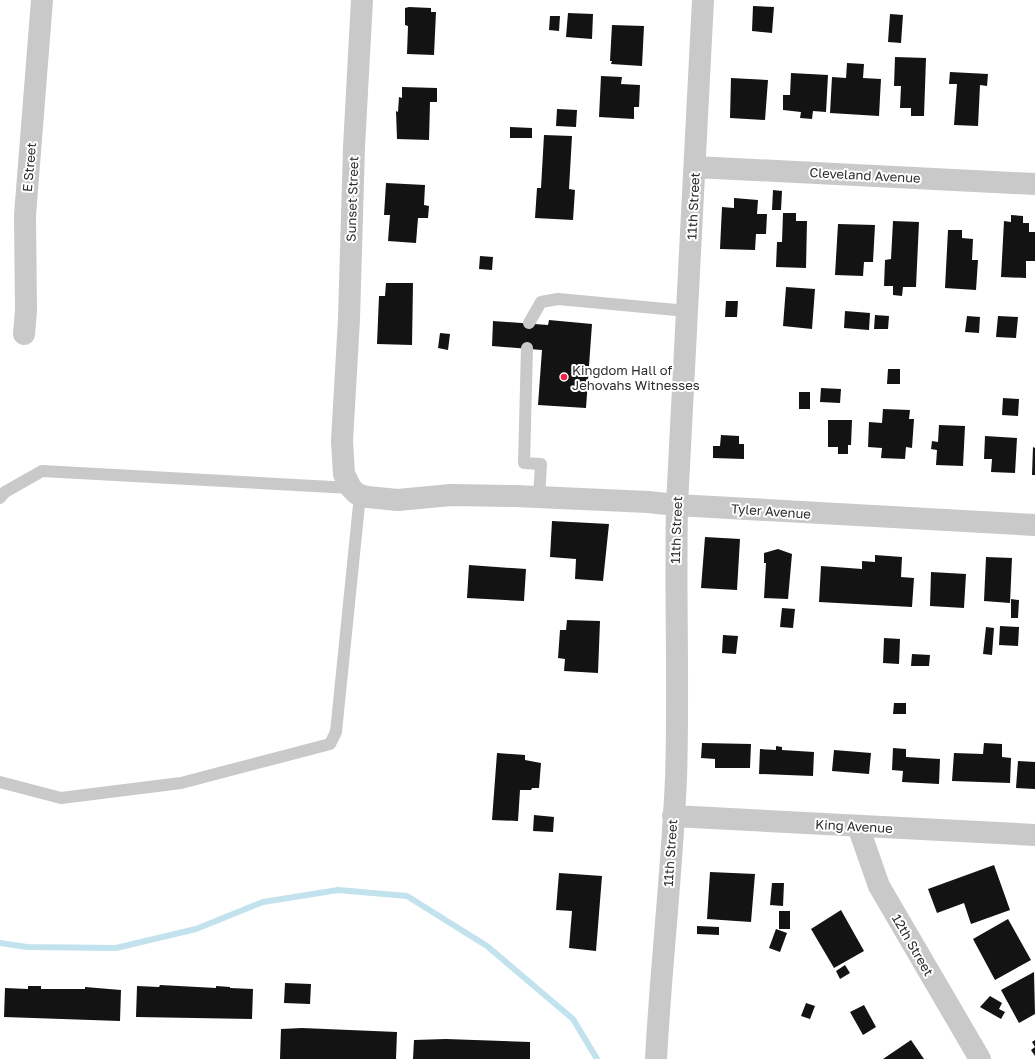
<svg xmlns="http://www.w3.org/2000/svg" width="1035" height="1059" font-family="'Golos Text',sans-serif">
<style>
.lines{fill:none;stroke-linecap:round;stroke-linejoin:round}
.stream{stroke:#c2e2ed;stroke-width:6}
.building{fill:#131313}
.service{stroke:#c9c9c9;stroke-width:12}
.minor{stroke:#c9c9c9;stroke-width:22}
.poi-dot{fill:#f1204a;stroke:#fff;stroke-width:1.5}
.labels{text-anchor:middle;dominant-baseline:central;stroke-width:4;stroke-linejoin:round;paint-order:stroke}
.street-label{font-size:13px;fill:#2c2c2c;stroke:#fff}
.poi-label{font-size:13px;fill:#2c2c2c;stroke:#fff;text-anchor:start}
</style>
<rect width="100%" height="100%" fill="#fff"/>
<g class="lines">
<path class="stream" d="M0,943L27,947L116,948L196,929L263,902L338,890L407,896L487,946L573,1019L597,1059"/>
</g>
<path class="building" d="M753,6L774,7L772,33L752,31Z
M409,7L431,8V12H436L434,55L407,54L408,26L405,25V8Z
M568,13L593,14L592,39L566,37Z
M890,14L903,15L901,43L888,42Z
M550,16H560L559,31L549,30Z
M612,25L644,26L642,66L611,64L612,61H610Z
M895,57L926,58L924,116H911V108H900L901,86H894Z
M847,63L864,64L863,78L881,79L879,116L830,113L832,77L846,78Z
M950,72L988,74L987,86L980,85L978,126L954,125L957,84H949Z
M791,73L828,75L826,112L813,111L812,119L800,118L801,112L783,110V95H790Z
M601,76L622,77L621,84L640,85L639,107H634V119L599,117Z
M731,78L768,80L765,120L730,118Z
M402,87L437,88V102H430L429,140L397,139L396,111L398,112L399,97L402,98Z
M557,109L577,110L576,127L556,126Z
M510,127L532,128V138H510Z
M544,135L572,136L569,189L575,190L573,220L535,218L537,188H541Z
M386,183L425,185L424,205L429,206L428,218H418L416,243L388,241L390,215H384Z
M773,190L782,191L781,210H772Z
M734,198L758,200L757,214H767L766,234H756L755,250L720,249L722,207L734,208Z
M783,213H796V221H807L806,268L776,267L777,242H782Z
M1011,215L1023,216V223H1029V232H1035V261H1026V278L1001,277L1004,221L1011,222Z
M893,221L919,222L916,287H903L902,296L893,295V286H884L885,260L891,259Z
M838,224L875,225L873,262H864L863,276L835,275Z
M948,230H962V238L973,239L972,260H978L976,290L945,288Z
M480,256L493,257L492,270L479,269Z
M386,283H413L412,345L377,344L379,296H385Z
M786,287L815,289L812,329L783,326Z
M726,301H738L737,317H725Z
M845,311L870,313L869,330L844,328Z
M875,315L889,316L888,329H874Z
M967,316L980,317L979,333L965,332Z
M998,316L1018,317L1016,338L996,337Z
M549,320L592,324L586,408L538,405L542,350L492,346L493,321L548,325Z
M440,333L450,334L448,350L438,348Z
M888,369H900V384H887Z
M821,388L841,389L840,403L820,402Z
M799,392H810V409H799Z
M1003,398L1019,399L1018,416L1002,415Z
M883,409L910,410L909,419H914L912,448L906,447L905,459L881,458L882,448L868,447L869,422L882,423Z
M828,420H852L851,445H848V454H838V447H828Z
M939,425L965,426L963,466L936,465L937,450L931,449L932,441L938,442Z
M721,435L739,436V444H744V459L713,458V446H720Z
M985,436L1017,438L1015,473L991,472L992,459H984Z
M1033,447L1035,448V475H1032Z
M552,521L609,524L603,581L575,579L576,559L550,557Z
M705,537L740,539L737,590L701,588Z
M778,549L792,554L788,599L764,598L766,563H764V553Z
M875,555L902,557L901,577L914,578L912,607L819,602L821,566L862,569V561L875,562Z
M986,557L1012,558L1010,603L984,601Z
M469,565L526,569L524,601L467,598Z
M931,572L966,574L964,608L930,606Z
M1011,599L1019,600L1018,618H1011Z
M782,608L795,609L793,628L780,627Z
M567,620L600,621L598,673L564,671L565,659L558,658L560,630H566Z
M1000,626L1019,627L1018,646L999,645Z
M986,627L994,628L992,655L983,654Z
M723,635L738,636L736,654L722,653Z
M884,638L900,639L899,664L883,663Z
M912,654L930,655L929,666H911Z
M894,703H906V714H893Z
M702,743L751,744L750,768H715V759L701,758Z
M984,743L1002,744V757L1011,758L1010,783L952,781L954,753L983,754Z
M776,746L782,747V750L814,752L813,776L759,774L760,749L776,750Z
M893,748L906,749V757L940,759L939,784L902,782L903,771L892,770Z
M834,750L871,753L869,774L832,771Z
M497,753L525,755V760L541,763L539,788H532L531,790H520L518,821L492,820Z
M1018,761L1035,762V789L1016,788Z
M534,815L554,817L553,832L533,831Z
M994,865L1010,910L971,924L964,903L937,913L928,889Z
M710,872L755,874L751,922L707,919Z
M559,873L602,876L596,951L569,948L572,911L556,910Z
M772,883H784L783,906L770,905Z
M841,910L864,951L834,968L811,929Z
M779,911H790V929H779Z
M1008,919L1031,960L995,980L973,939Z
M697,926L719,927V935L697,934Z
M776,929L787,933L780,952L769,948Z
M845,965L850,973L840,979L836,971Z
M1034,972L1035,1014L1019,1023L1001,990Z
M285,983L311,984L310,1004L284,1003Z
M160,985L216,988V986L230,987V988L253,989L252,1019L136,1017L137,986L159,987Z
M28,986H41V989H85V987L121,990L120,1021L4,1017L5,988L28,989Z
M990,996L1002,1003L999,1009L1005,1012L1001,1019L980,1007Z
M806,1003L815,1006L810,1019L801,1016Z
M864,1005L876,1027L863,1035L850,1012Z
M281,1029L302,1028L397,1032L396,1059H280Z
M446,1039L530,1042V1059H413L414,1040Z
M911,1040L924,1059H883Z
M1035,1040V1056L1031,1050L1035,1047L1032,1042Z"/>
<g class="lines">
<path class="service" d="M529,323L541,302L558,299L687,311
M527,348L524,463L541,464L539,497
M0,498L5,492L42,471L351,488
M0,782L61,798L181,783L330,744L336,732L360,495"/>
<path class="minor" d="M362,0L354,147L349,319L342,441L344,474L351,488L357,494L367,497L398,500L451,495L515,496L648,502L677,505L1035,525
M695,167L1035,184
M24,334L26,310L25,215L42,0
M673,816L1035,835
M858,826L879,886L980,1059
M656,1059C661,965 672,872 676,778C679,687 675,596 677,505L703,0"/>
</g>
<circle class="poi-dot" cx="564" cy="377" r="4"/>
<g class="labels">
<g class="street-label">
<text transform="translate(29 167) rotate(-85)">E Street</text>
<text transform="translate(865 175) rotate(3)">Cleveland Avenue</text>
<text transform="translate(352 199) rotate(-88)">Sunset Street</text>
<text transform="translate(693 206) rotate(-87)">11th Street</text>
<text transform="translate(771 511) rotate(4)">Tyler Avenue</text>
<text transform="translate(676 530) rotate(-88)">11th Street</text>
<text transform="translate(854 826) rotate(3)">King Avenue</text>
<text transform="translate(670 853) rotate(-86)">11th Street</text>
<text transform="translate(913 945) rotate(60)">12th Street</text>
</g>
<g class="poi-label">
<text x="572" y="370">Kingdom Hall of<tspan x="572" dy="15">Jehovahs Witnesses</tspan></text>
</g>
</g>
</svg>
